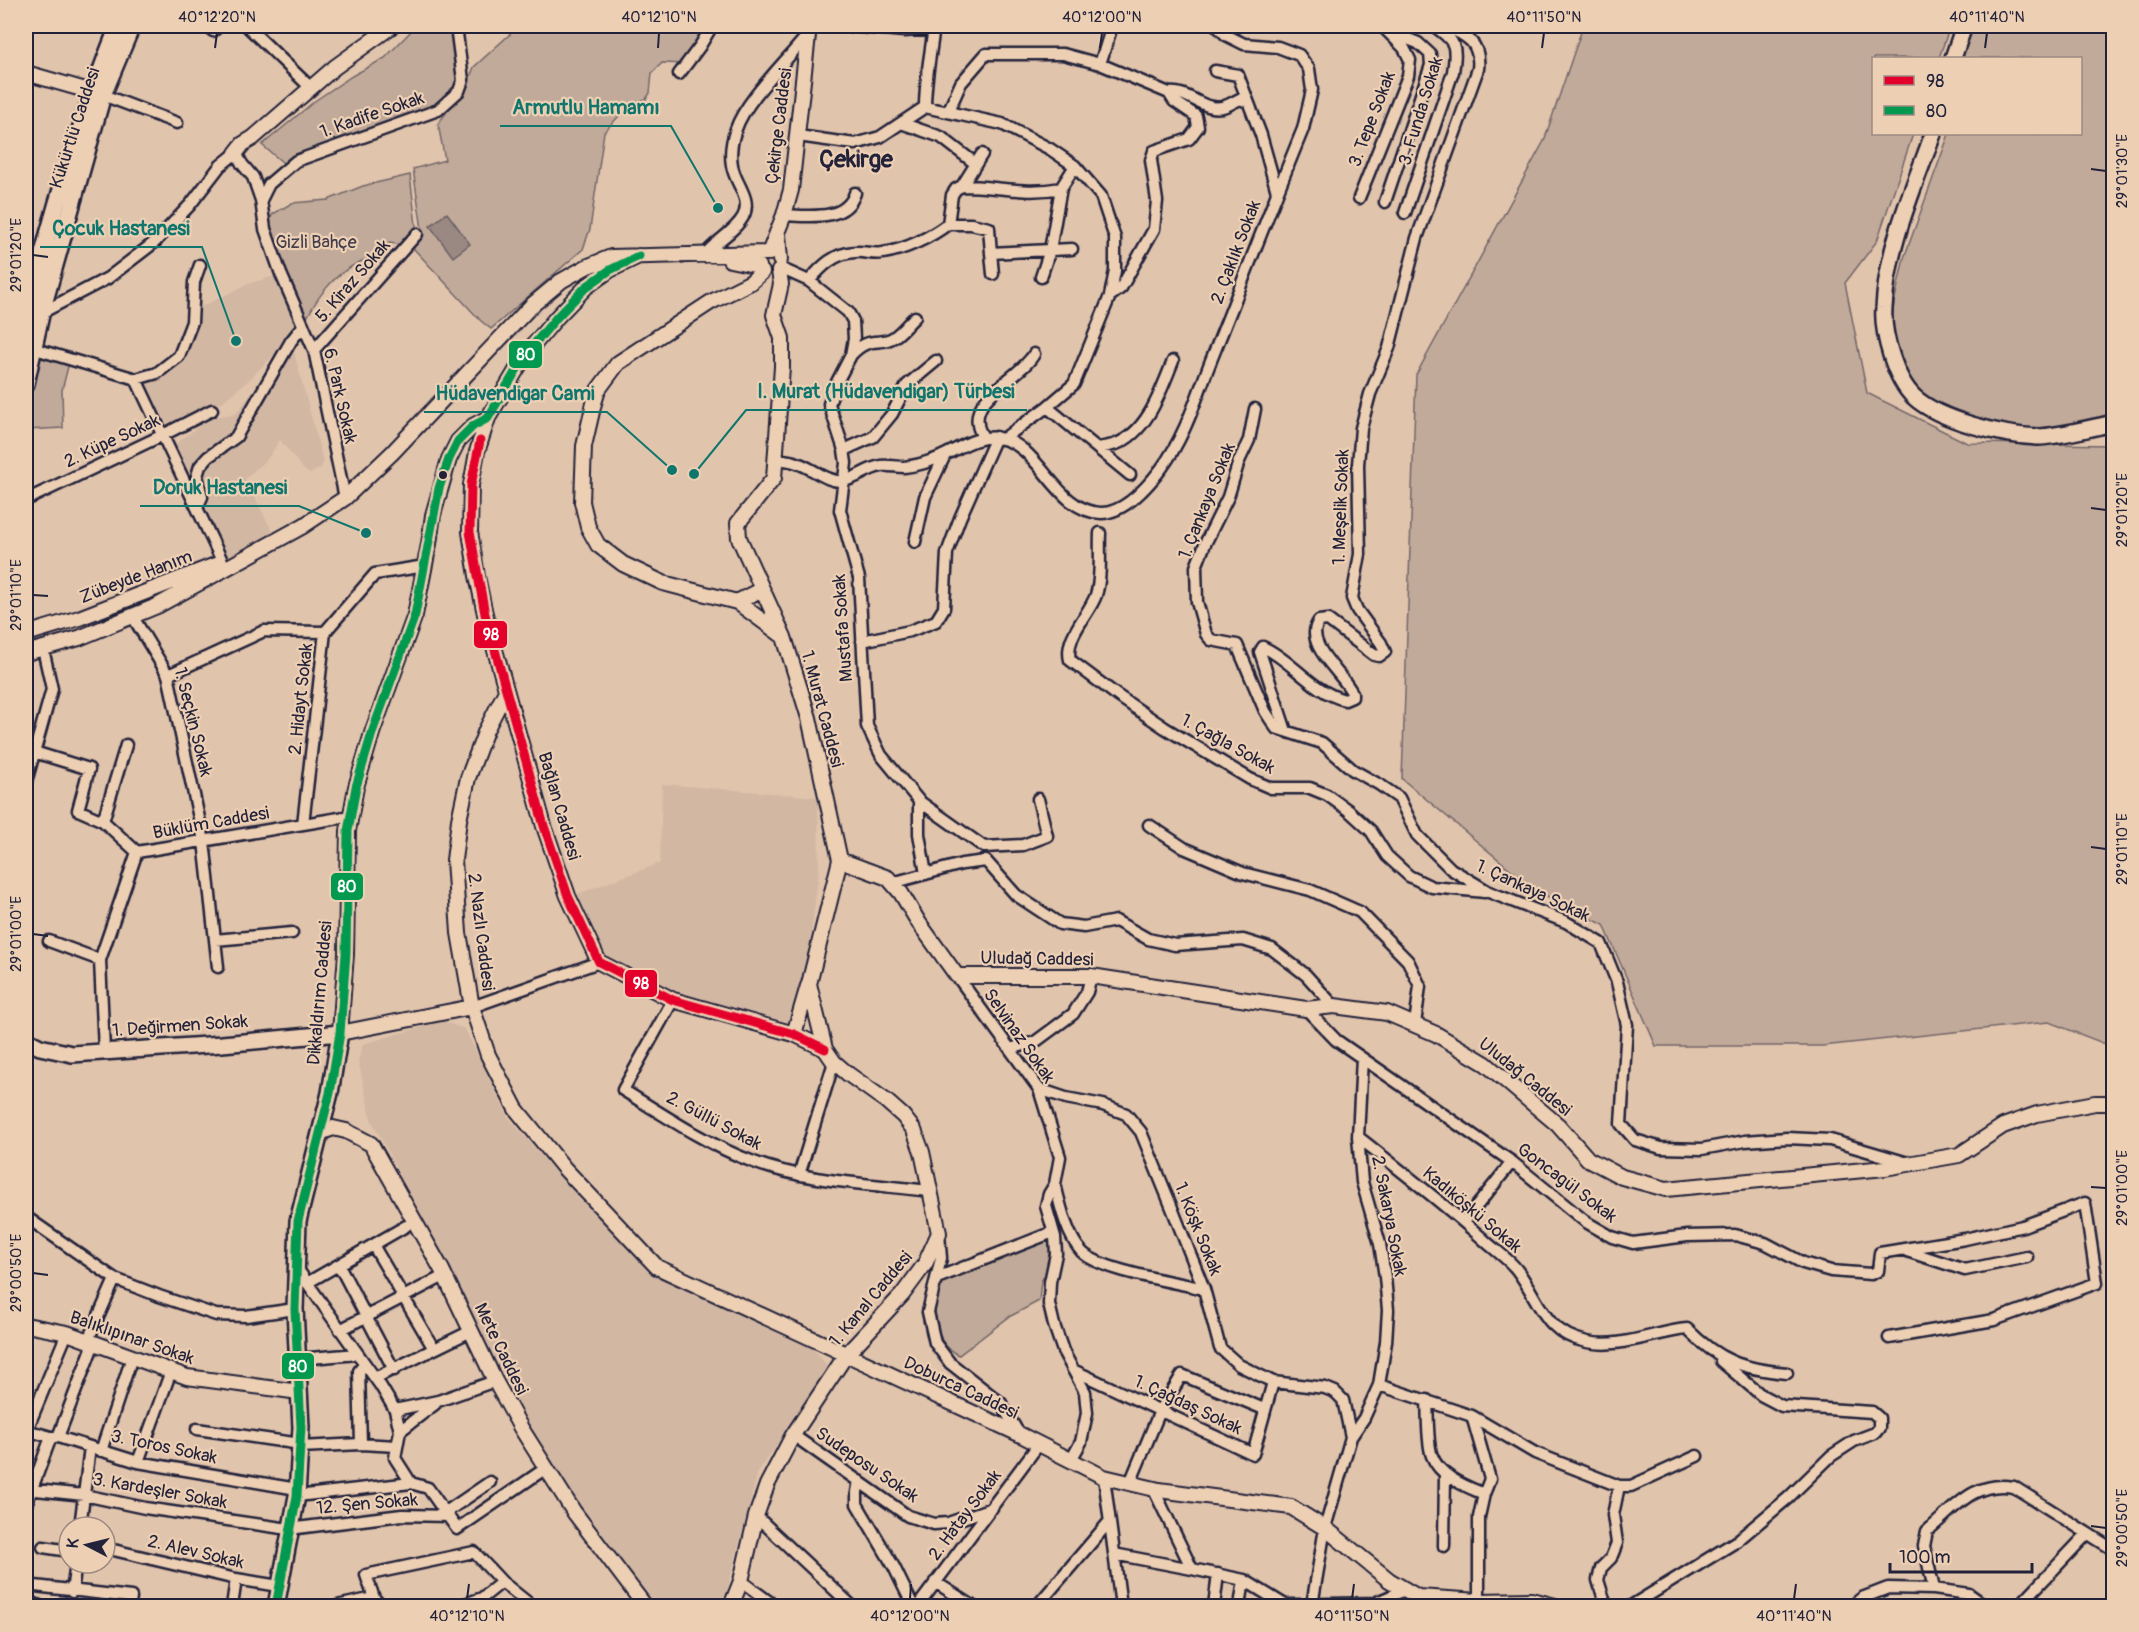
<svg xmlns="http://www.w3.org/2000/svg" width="2139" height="1632" font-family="Pangolin,sans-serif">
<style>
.built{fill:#d2b7a3}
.green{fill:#c1aa99;stroke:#72666a;stroke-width:1.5}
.water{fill:#9a8882;stroke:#6a5f66;stroke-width:1.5}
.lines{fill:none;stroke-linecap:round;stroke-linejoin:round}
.street-casing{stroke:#22223b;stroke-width:15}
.secondary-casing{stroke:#22223b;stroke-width:18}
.primary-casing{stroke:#22223b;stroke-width:20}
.street{stroke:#edcfb3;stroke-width:10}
.secondary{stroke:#edcfb3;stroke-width:14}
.primary{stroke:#edcfb3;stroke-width:15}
.bus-1-casing{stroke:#edcfb3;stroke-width:14}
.bus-2-casing{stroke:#edcfb3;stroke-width:14}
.bus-1{stroke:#e4002b;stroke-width:9}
.bus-2{stroke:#03994f;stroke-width:9}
.ticks{fill:none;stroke:#22223b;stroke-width:2}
.bus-dot{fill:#22223b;stroke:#edcfb3;stroke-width:2}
.labels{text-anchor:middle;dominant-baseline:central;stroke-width:4.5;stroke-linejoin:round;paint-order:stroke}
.street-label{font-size:18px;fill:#22223b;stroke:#edcfb3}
.park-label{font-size:18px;fill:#423d4e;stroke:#edcfb3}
.district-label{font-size:24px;font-weight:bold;fill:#22223b;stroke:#edcfb3}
.leader{fill:none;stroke:#0f766e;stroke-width:2}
.callout-dot{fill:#0f766e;stroke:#edcfb3;stroke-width:2}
.callout-label{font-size:20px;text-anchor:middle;font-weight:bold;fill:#0f766e;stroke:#edcfb3;stroke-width:4.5;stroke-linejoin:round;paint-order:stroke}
.line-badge{stroke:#edcfb3;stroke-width:2}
.badge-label{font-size:16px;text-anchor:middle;font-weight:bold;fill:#fff}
.neatline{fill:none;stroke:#22223b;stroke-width:2}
.ticks-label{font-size:15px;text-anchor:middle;fill:#22223b}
</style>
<rect width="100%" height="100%" fill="#e1c4ac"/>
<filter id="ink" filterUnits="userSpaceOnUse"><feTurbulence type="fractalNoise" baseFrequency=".0167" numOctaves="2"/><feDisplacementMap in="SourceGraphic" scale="12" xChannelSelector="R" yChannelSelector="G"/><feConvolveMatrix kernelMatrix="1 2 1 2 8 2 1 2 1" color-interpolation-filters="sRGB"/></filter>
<g filter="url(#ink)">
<path class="built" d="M281,274L303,326L249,380L212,410L163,435L136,379L179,356L199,308L248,284Z
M291,341L323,461L321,468L310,474L304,470L280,440L268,458L245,479L277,540L223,563L169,449L211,417L236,414Z
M662,784L818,797L819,871L807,965L790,1028L675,993L604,958L575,895L660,863Z
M442,1021L465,1029L508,1117L574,1193L651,1271L811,1346L827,1366L816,1389L758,1472L725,1598L721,1606H655L618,1565L552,1470L371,1119L358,1060L363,1044Z"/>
<path class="green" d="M416,26H456L463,80L438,110L288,167L262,145L316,100L352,76L385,58Z
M519,26H688L704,39L687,64L662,63L652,73L650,93L646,99L634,103L619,116L604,132L590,229L583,249L491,329L481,321L413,248L423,236L413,169L445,160L438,124L468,83L474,67Z
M1583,26H1950L1939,58H1874V134H1913L1877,241L1845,283L1867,393L1967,443L2113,445V1047L2049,1022L1822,1046H1656L1604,925L1535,890L1402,779L1416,375L1544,141Z
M1972,26H2113V418L2041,430L1990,425L1938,406L1922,395L1910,380L1899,360L1891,327L1894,303L1904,258L1949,134H2080V58H1961Z
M410,175L417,234L406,245L389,243C375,259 375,254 358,263C331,276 315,300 303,326L265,229L273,214L292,203L328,200L363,186Z
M32,348L70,359L62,390L63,428L26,430V384Z
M153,589L157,606L26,653V634Z
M1050,1237L1052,1252L1049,1269L1041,1281L1039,1301L1009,1317L959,1355C930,1341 934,1310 937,1283Z"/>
<path class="water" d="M447,213L470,244L453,257L430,226Z"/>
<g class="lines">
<defs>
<path id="street" d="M207,26L213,31L219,26
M247,26L311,88
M849,26L904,31L933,29
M1100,64L1112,26
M1215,71L1238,75L1261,135L1277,192
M679,74L700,46L712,26
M103,95L177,123
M925,107L1002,124L1050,149L1075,166L1101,196L1115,238V271L1110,296
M925,107C925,79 931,53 934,26
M948,112L961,83L986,54H1063L1100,64L1169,93
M901,123L941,137L976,164
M798,136L855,144L880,137L925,107
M962,186C997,186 1025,195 1061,188L1075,166
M1359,198L1408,76L1410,60L1404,48L1382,26
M261,200L269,184L296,161L438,110L459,91L463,80L456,26
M1385,202L1431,65L1430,54L1418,43L1388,31
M1405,213L1453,72C1457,46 1456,41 1434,26
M784,215C808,216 846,222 855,193
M948,224H971L989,228L991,253L1072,249
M991,253L993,274
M704,256C715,241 734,233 743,217C753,198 734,183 732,165C730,154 732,140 736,129C746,99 788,60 808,34
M780,268L809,281L848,312L853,321L854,339L851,355L837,382L829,404L844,450L846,463L840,510L859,578L867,726L881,755L919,801V834L926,874
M1041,277L1050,250L1061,188
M809,281C821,267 834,253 855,252C864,251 874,255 883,253C905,250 931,237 948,224L952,195L956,189L962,186L982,154
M39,314L108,278L155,242L190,205L220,166L236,153L242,164L253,177L261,200L265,229L281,274L314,350L345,498
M32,348L136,379L223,563
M314,350L417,234
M851,355C870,334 880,347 894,337C902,332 908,323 915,317
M136,379L157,373L179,356L192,322L194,282L200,265
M1047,407L1130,475
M1255,409L1249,440L1239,461L1228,497L1205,544L1196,567L1197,602L1206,634L1211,640L1237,645L1265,711L1276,728L1322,743L1353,770L1380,785L1399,798L1417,835L1451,869L1489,892L1566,922L1601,943L1617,982L1627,1025L1621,1124L1635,1140L1661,1148L1702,1149L1745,1141L1787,1138L1830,1140L1908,1163
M983,437C981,433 978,429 978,424C972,396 1022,376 1034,354
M1003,439L1047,407L1074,384L1110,296L1121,288L1154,229L1157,201L1151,160L1154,151L1189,139L1198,127L1196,116L1174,101L1169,93C1188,90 1203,111 1222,107C1228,106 1235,101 1240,99L1248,102
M1098,448C1104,447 1110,446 1116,444C1148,432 1161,390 1173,361
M844,450L873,437L892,414L907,385L936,361
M775,459C782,460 791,460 797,463C811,467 828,483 843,481C856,479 868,468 881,466C888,465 896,467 904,467C912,466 922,464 930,461C953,454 973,434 998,438C1040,443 1055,512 1101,513C1125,513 1148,486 1161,469C1187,434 1198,392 1214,353C1244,279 1272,204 1303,129L1312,90L1309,69L1299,55L1278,47L1244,44L1226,35L1217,26
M26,500L163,435L212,410
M197,508L202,497L197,476L200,466L208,457L236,437L291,341L303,326
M1100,533C1099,553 1102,576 1096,595C1089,615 1064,637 1070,660L1118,696L1165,728L1250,779L1271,788H1310L1327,795L1348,810L1371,831L1387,856L1409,876L1432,887L1485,892
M915,542L925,497L945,455
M133,617L168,675L204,841L218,967
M862,641L910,631L936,621L944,608L947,553L960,518L996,437
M168,675L264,631L325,632
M1286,731L1260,652L1263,647C1292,660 1312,692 1345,700L1352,697V693C1344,674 1302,644 1319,621L1328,620L1374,655L1379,656L1385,652L1381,643L1357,610L1352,598L1360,554L1358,465L1361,428L1370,394L1389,348L1417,238L1478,69C1481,43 1467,35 1444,26
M34,752L89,769L78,810L103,821L137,852
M26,782L52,689L43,649
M919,801L984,847L1023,845L1047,836L1038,799
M103,821L126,745
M303,824L325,632L375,574L425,566
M1149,825L1184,848L1243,873L1310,890L1360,912L1408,961L1420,986L1415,1024
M892,883L962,864L986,861L1016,895L1060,924L1084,927L1116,921L1148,939L1175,945L1243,940L1272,949L1306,975L1334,1006
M215,940L292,933
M49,941L100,960
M957,976L1039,1089L1060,1157L1055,1184L1049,1194L1046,1206L1055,1237L1056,1254L1050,1282L1049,1304L1054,1325L1063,1351L1085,1392L1087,1413L1081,1442L1071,1460
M673,1000L623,1090C662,1114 708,1145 751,1161C804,1182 873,1184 930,1191
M472,1007L599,962
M1306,1009L1336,1040L1512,1162L1586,1222L1612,1237L1633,1243L1687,1236L1735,1235L1765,1243L1803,1263L1831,1271L1871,1274L1878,1271L1880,1253L1965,1239L2023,1226L2085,1203L2097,1283L1994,1320L1889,1338
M1010,1049L1035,1042L1073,1014L1087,992L1091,976
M104,1051L100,960L137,852L351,816
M1362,1058L1358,1137C1400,1170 1443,1203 1483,1239C1493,1249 1508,1258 1517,1270C1540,1300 1543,1333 1587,1342C1620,1349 1655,1332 1687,1329C1719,1361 1742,1369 1787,1373
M1039,1089L1066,1098L1103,1105L1126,1114L1141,1132L1172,1208L1204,1289L1220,1348L1239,1365L1273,1382L1325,1388L1335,1392L1343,1400L1351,1437
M799,1175L834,1062
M1055,1184C1060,1205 1067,1236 1082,1252C1101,1271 1176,1282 1204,1289
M26,1217L115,1279L159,1296L216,1315L246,1316L295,1309
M1464,1222L1512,1162
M939,1234L941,1258L928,1312L935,1343L950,1363L1001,1403L1019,1434
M373,1245L434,1349
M1907,1251L1965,1270L2027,1257
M339,1265L394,1370
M296,1267L380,1385L395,1410L400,1431L395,1458L411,1483L428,1488L457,1529L546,1468
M937,1278L1053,1232
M307,1283L406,1226
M340,1330L440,1278
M88,1340L115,1279
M298,1359L358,1354
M1073,1370L1253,1454L1273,1382
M375,1378L471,1331
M1379,1385L1472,1416L1535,1453L1619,1486H1631L1697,1456
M1427,1400C1428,1414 1427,1444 1432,1456C1440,1477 1465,1486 1484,1494
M395,1410L438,1401L495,1381
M1472,1416L1490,1479L1484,1494L1479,1517V1601
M197,1429L301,1444
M26,1430L51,1437H58L138,1462L297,1489
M400,1431L435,1404
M26,1432L67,1333
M793,1435L908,1516L934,1524L948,1523L992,1508
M58,1437L94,1343
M361,1444L359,1371L365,1364
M300,1447L361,1444L397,1446
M101,1451L132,1357
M138,1462L171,1371
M1104,1477L1121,1606
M859,1481L857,1492V1504L894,1567L913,1606
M1130,1483L1160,1411L1182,1375L1264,1409
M1153,1488L1192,1569L1244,1580L1285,1605L1375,1603L1405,1590
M26,1489L84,1495L145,1508L289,1529L402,1515L449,1516
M297,1496L411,1483
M26,1505L51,1437
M446,1512L490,1482
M756,1516L852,1606
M80,1527L90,1447
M1444,1546L1445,1474
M43,1547L69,1551
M105,1548L236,1579L279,1586
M1114,1554L1192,1569
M741,1581L775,1606
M935,1582L973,1606
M26,1585L131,1597L130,1606
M1934,1589L1924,1546L1927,1531C1955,1508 1974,1480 2014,1487L2114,1550
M72,1592L76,1563
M26,1601L40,1606
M1312,1605L1325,1528L1351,1437L1364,1418L1379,1385L1386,1342L1388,1310L1385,1277L1380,1244L1362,1182L1358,1137
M232,1606L236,1579
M337,1606L374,1598
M381,1606L374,1598L366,1575L474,1552L502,1582L532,1606
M459,1606L482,1598L502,1582
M918,1606L1039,1444
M1037,1606L1109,1522
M1214,1606L1218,1574
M1240,1606L1244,1580
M1606,1606L1598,1580L1601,1568L1611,1558L1617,1543L1613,1515L1619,1486
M1631,1606L1737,1541L1788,1498L1831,1456L1854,1441L1875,1433L1879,1428V1418L1872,1412L1782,1406L1761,1395L1721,1361
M1852,1606L1862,1598L1888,1588L1934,1589L1969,1594L1986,1606
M2019,1606L2087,1534"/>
<path id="secondary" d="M26,73L103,95
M236,153L243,144L253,138L335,67L392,26
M778,234L780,260
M769,253L784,215L791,190L809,26
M730,260L759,266
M762,272L751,282L711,302L618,363L598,390L594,403L584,446L582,502L588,527L598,545L623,564L663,583L737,602L783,636
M488,418L477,452L471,485L470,532L477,576L485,614L544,826L568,896L599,962L673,1000L794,1034L825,1049
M737,602L762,589
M26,634L79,618L218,564
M26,653L79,638L157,606L303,526L345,498L392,453L531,306L561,281L586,267L611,257L766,253
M506,691L486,730L468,778L459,820L454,860L459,933L472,1007L488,1055L516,1109L564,1168L657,1267L1019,1434L1104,1477L1159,1490L1291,1507L1325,1528L1389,1580L1418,1597L1479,1601L1532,1600L1555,1606
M840,860L888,878L901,893L919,923L957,976H1091L1306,1009L1334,1006L1387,1013L1436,1034L1486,1064L1558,1125L1588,1159L1622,1177L1666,1189L1885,1168L1959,1155L2003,1126L2037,1114L2095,1103H2114
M472,1007L340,1033L346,954L348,831L356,787L373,730L415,615L429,544L433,515L449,459L458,441L473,426L488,418L526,354L557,317L586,287L610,270L639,256
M794,1034L808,986
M320,1133L333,1128L346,1131L371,1144L442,1270L495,1381L521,1428L574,1512L645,1606
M26,1325L67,1333L187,1377L299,1392
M731,1606L741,1581L756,1516L767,1485L793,1435L846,1355L902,1295L925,1264L939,1233L922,1152L914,1130L903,1116L886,1101L848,1074L834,1062L825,1049L809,984L840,860L809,718L784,637L739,538L738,523L774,478L782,367V338L774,315L781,284L779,271"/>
<path id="primary" d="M1953,58L1964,26
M1933,134C1913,190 1887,247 1884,308C1882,333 1895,379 1914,397C1939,420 2004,436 2038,437C2056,437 2094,427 2114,423
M26,322C49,221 80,121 118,26
M26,384L41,315L103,95L132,26
M26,1040L40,1047L72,1054L222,1044L340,1033L330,1093L298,1221L295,1309L301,1427L297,1496L276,1606"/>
</defs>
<use href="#street" class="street-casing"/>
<use href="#secondary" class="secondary-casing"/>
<use href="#primary" class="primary-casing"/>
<use href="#street" class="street"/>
<use href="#secondary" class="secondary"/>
<use href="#primary" class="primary"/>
<defs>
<path id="bus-1" d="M480,441L471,485L470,532L485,614L544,826L568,896L599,962L673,1000L794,1034L825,1049"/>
<path id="bus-2" d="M276,1606L297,1496L301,1427L295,1309L298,1221L330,1093L340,1033L346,954L348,831L356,787L373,730L415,615L439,488L449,459L458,441L473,426L488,418L526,354L557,317L586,287L610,270L639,256"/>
</defs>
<use href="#bus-1" class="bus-1-casing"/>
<use href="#bus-2" class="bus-2-casing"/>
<use href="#bus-1" class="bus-1"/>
<use href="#bus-2" class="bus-2"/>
</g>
</g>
<path class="ticks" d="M215,48L217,33M658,48L659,33M1100,48L1102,33M1542,48L1544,33M1985,48L1987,33M2091,169L2106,171M33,255L48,257M2091,508L2106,510M33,595L48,596M2091,847L2106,849M33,934L48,936M2091,1187L2106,1188M33,1273L48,1275M2091,1526L2106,1528M467,1599L469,1584M910,1599L911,1584M1352,1599L1354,1584M1794,1599L1796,1584"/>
<circle class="bus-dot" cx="443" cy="475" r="5"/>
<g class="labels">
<g class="street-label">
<text transform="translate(1421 111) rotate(-73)">3. Funda Sokak</text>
<text transform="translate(372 115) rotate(-19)">1. Kadife Sokak</text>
<text transform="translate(1372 119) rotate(-69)">3. Tepe Sokak</text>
<text transform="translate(779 126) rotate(-83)">Çekirge Caddesi</text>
<text transform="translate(75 128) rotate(-72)">Kükürtlü Caddesi</text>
<text transform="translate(1236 252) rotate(-69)">2. Çaklık Sokak</text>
<text transform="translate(353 281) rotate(-49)">5. Kiraz Sokak</text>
<text transform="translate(340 396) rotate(77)">6. Park Sokak</text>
<text transform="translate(112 441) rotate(-25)">2. Küpe Sokak</text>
<text transform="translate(1207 501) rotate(-68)">1. Çankaya Sokak</text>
<text transform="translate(1341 507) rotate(-88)">1. Meşelik Sokak</text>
<text transform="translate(136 577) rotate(-21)">Zübeyde Hanım</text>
<text transform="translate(843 628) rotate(-94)">Mustafa Sokak</text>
<text transform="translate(301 699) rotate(-84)">2. Hidayt Sokak</text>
<text transform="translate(822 709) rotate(75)">1. Murat Caddesi</text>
<text transform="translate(193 722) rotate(76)">1. Seçkin Sokak</text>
<text transform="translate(1228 744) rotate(29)">1. Çağla Sokak</text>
<text transform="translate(559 806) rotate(74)">Bağlan Caddesi</text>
<text transform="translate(211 823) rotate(-10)">Büklüm Caddesi</text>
<text transform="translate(1533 891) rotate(25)">1. Çankaya Sokak</text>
<text transform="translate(481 932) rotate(83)">2. Nazlı Caddesi</text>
<text transform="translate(1037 959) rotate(1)">Uludağ Caddesi</text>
<text transform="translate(320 993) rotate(-85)">Dikkaldırım Caddesi</text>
<text transform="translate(180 1026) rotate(-4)">1. Değirmen Sokak</text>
<text transform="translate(1019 1036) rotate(55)">Selvinaz Sokak</text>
<text transform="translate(1525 1077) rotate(39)">Uludağ Caddesi</text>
<text transform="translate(714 1121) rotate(28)">2. Güllü Sokak</text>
<text transform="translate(1567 1183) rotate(37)">Goncagül Sokak</text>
<text transform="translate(1472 1210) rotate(40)">Kadıköşkü Sokak</text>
<text transform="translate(1389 1216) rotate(79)">2. Sakarya Sokak</text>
<text transform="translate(1198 1229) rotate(68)">1. Köşk Sokak</text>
<text transform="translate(871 1299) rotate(-50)">1. Kanal Caddesi</text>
<text transform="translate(132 1338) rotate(19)">Balıklıpınar Sokak</text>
<text transform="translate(501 1349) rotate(64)">Mete Caddesi</text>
<text transform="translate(961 1388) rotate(25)">Doburca Caddesi</text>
<text transform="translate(1188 1405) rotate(25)">1. Çağdaş Sokak</text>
<text transform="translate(164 1447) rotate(12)">3. Toros Sokak</text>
<text transform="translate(867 1465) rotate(34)">Sudeposu Sokak</text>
<text transform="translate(160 1491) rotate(10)">3. Kardeşler Sokak</text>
<text transform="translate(367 1504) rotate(-5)">12. Şen Sokak</text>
<text transform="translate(965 1515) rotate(-53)">2. Hatay Sokak</text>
<text transform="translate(196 1552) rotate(13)">2. Alev Sokak</text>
</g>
<g class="park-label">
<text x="316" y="242">Gizli Bahçe</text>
</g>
<g class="district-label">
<text x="856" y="159">Çekirge</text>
</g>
</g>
<path class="leader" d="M718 208L671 126H500M236 341L202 247H40M694 474L746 410H1027M672 470L607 412H424M366 533L299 506H140"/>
<g class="callout-dot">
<circle cx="718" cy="208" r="6"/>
<circle cx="236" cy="341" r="6"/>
<circle cx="694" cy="474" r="6"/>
<circle cx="672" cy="470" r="6"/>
<circle cx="366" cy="533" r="6"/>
</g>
<g class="callout-label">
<text x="586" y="114">Armutlu Hamamı</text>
<text x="121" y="235">Çocuk Hastanesi</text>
<text x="886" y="398">I. Murat (Hüdavendigar) Türbesi</text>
<text x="515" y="400">Hüdavendigar Cami</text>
<text x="220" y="494">Doruk Hastanesi</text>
</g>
<g class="line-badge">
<rect x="508" y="340" width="35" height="29" rx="6" fill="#03994f"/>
<rect x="473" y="620" width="35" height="29" rx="6" fill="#e4002b"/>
<rect x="330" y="872" width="34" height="29" rx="6" fill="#03994f"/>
<rect x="624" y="969" width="34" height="29" rx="6" fill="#e4002b"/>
<rect x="281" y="1352" width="34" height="28" rx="6" fill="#03994f"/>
</g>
<g class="badge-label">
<text x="526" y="360">80</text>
<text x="491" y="640">98</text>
<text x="347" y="892">80</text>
<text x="641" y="989">98</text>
<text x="298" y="1372">80</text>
</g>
<rect width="2139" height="1632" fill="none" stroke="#edcfb3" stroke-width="66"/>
<rect x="1872" y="57" width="210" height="78" fill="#edcfb3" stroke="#9c8a83" stroke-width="1.5"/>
<rect x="1884" y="76" width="30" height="9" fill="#e4002b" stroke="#9c8a83" stroke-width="1.5"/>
<text x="1926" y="87" font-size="18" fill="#22223b">98</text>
<rect x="1884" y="106" width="30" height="9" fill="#03994f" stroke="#9c8a83" stroke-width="1.5"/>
<text x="1926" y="117" font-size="18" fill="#22223b">80</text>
<g transform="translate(87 1545) rotate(277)"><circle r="28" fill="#edcfb3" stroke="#9c8a83" stroke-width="1.5"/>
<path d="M0-4.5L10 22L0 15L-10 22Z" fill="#22223b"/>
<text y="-9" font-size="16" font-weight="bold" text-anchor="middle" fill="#22223b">K</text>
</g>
<path d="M1890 1563v9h142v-9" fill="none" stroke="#22223b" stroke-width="3"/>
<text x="1899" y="1563" font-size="18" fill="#22223b" stroke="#edcfb3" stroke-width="4.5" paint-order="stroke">100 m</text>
<rect x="33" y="33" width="2073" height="1566" class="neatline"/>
<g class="ticks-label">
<text x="217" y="22">40°12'20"N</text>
<text x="659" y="22">40°12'10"N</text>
<text x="1102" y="22">40°12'00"N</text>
<text x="1544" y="22">40°11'50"N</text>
<text x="1987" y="22">40°11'40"N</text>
<text transform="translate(2122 171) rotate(-90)" y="5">29°01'30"E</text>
<text transform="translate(16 255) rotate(-90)" y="5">29°01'20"E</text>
<text transform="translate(2122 510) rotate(-90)" y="5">29°01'20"E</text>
<text transform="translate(16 595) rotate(-90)" y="5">29°01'10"E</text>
<text transform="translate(2122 849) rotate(-90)" y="5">29°01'10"E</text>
<text transform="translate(16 934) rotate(-90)" y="5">29°01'00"E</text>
<text transform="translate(2122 1188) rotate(-90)" y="5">29°01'00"E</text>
<text transform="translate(16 1273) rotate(-90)" y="5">29°00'50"E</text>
<text transform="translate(2122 1528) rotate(-90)" y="5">29°00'50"E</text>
<text x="467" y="1621">40°12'10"N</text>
<text x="910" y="1621">40°12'00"N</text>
<text x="1352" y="1621">40°11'50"N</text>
<text x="1794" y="1621">40°11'40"N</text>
</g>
</svg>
